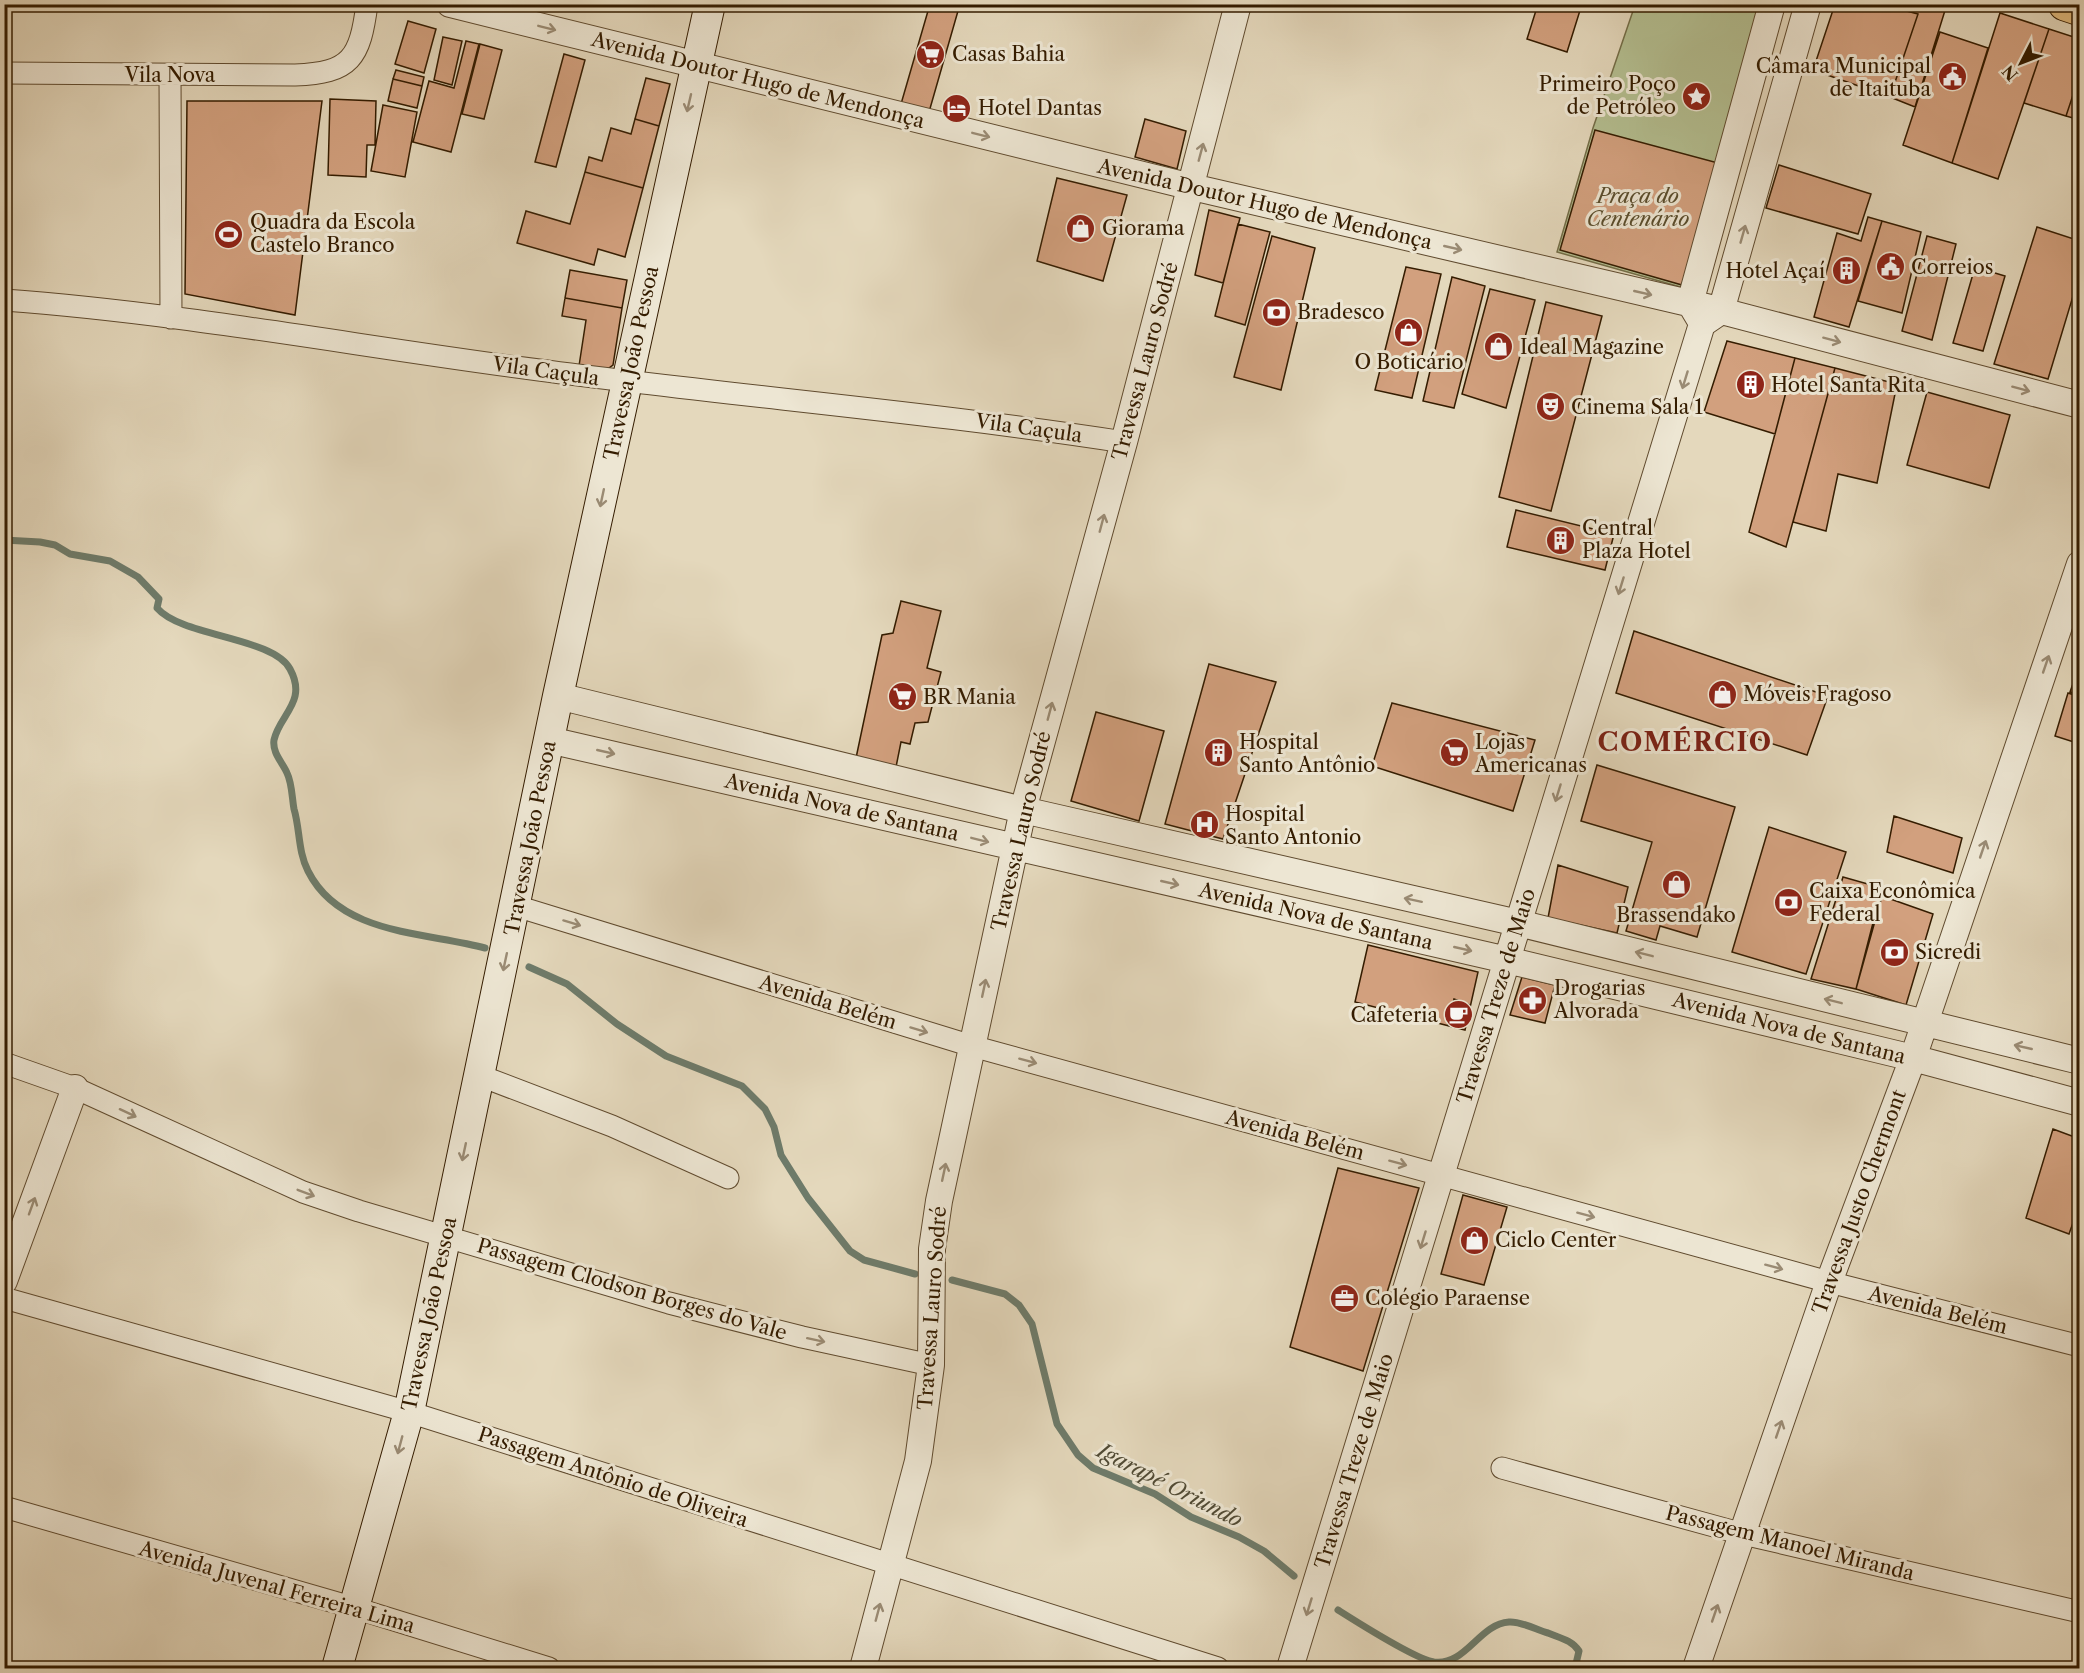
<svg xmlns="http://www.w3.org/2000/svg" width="2084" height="1673" font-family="'Libre Caslon Text',serif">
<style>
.green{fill:#b4bf91;stroke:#746e48;stroke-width:1.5}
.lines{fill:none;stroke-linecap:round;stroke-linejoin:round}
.stream{stroke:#6e7b6a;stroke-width:7}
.building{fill:#d2a07e;stroke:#341c00;stroke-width:1.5}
.minor-casing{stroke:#604b2f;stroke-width:23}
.tertiary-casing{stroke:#604b2f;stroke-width:28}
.secondary-casing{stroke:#341c00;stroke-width:32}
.primary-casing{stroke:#341c00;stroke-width:35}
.minor{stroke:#ede6d3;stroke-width:21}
.tertiary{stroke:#ede6d3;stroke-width:26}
.secondary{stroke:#ede6d3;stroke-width:30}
.primary{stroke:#e2bc7e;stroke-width:33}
.oneway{stroke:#9a8b74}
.labels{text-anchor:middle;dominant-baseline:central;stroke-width:6;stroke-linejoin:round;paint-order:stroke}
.poi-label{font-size:20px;fill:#341c00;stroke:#ede6d3;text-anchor:start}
.street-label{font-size:20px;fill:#341c00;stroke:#ede6d3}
.park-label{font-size:20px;font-style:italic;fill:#5a4d2c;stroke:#ede6d3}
.water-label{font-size:21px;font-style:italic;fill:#514b35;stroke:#ede6d3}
.district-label{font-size:26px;font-weight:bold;letter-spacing:1.5px;fill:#7a1f14;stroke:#ede6d3}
</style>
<rect width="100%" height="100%" fill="#e4d8bc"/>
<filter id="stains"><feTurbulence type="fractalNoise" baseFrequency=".00333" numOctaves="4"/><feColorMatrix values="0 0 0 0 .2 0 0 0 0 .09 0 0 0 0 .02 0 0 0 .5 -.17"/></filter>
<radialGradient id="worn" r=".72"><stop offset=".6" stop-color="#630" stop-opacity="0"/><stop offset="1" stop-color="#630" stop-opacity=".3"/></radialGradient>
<path class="green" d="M1635,5H1762L1684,288L1557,252L1593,128Z"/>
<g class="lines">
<path class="stream" d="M4,540L40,542L55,545L70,554L110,561L138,577L159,599L157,608C182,637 273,637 290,669C308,702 279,715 274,740C272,753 283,763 287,773C292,783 292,798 294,809C300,829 298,852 308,871C340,935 425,932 485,948
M529,967L567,984L617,1024L666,1056L742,1086L765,1109L774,1127L781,1155L808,1198L850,1251L864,1260L915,1274
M952,1280L1005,1294L1019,1305L1032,1324L1057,1424L1078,1455L1093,1468L1155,1494L1191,1517L1239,1537L1264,1551L1294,1576
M1338,1610C1357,1622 1415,1659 1434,1662C1466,1666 1479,1624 1509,1622C1521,1621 1537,1630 1548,1633C1560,1638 1572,1640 1579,1651L1575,1668"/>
</g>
<path class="building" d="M930,4H960L929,112L901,104Z
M1538,4H1582L1567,52L1527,39Z
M1835,4L1905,5L1906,11L1918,14L1890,97L1813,70Z
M1905,4H1947L1915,107L1890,97L1918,14L1907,11Z
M2000,13L2049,29L1998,179L1952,163Z
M408,21L436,29L424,73L395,64Z
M2049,29L2080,39V74L2066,116L2024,103Z
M1940,32L1988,48L1952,163L1903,145Z
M443,37L462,41L452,85L434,80Z
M466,41L479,44L451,152L413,142L429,81L454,88Z
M480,44L502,50L484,119L462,114Z
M564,54L585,60L556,167L535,162Z
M396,70L424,77L422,86L393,79Z
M2080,74V120L2066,116Z
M646,78L670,84L659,126L635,119Z
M393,79L422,86L417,108L388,101Z
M330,99L376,101L375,145H367L366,177L328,175Z
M187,101H322L295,315L185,294Z
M383,105L417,112L405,177L371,171Z
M635,119L659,126L643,188L585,172L589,157L602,161L611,128L631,134Z
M1145,119L1186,131L1177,169L1135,157Z
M1595,130L1718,163L1682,285L1560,250Z
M1779,165L1871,194L1858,234L1766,208Z
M585,172L643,188L625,257L598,249L594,265L517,243L526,211L570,224Z
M1057,178L1127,195L1103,281L1037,261Z
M1209,210L1240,218L1223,283L1195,275Z
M1868,217L1882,221L1849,327L1814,317L1837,233L1861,241Z
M1882,221L1921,232L1902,313L1858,301Z
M1238,224L1270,232L1245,325L1215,316Z
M2037,227L2080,241V273L2048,379L1994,364Z
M1272,236L1315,248L1281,390L1234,377Z
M1927,236L1956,244L1932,340L1902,331Z
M1406,267L1441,274L1412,398L1375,390Z
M1975,267L2005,276L1983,351L1953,343Z
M570,270L627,280L622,308L565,298Z
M1452,277L1485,286L1454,408L1423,401Z
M1490,289L1535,300L1506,408L1462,394Z
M565,298L622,308L613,365L606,370L579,366L586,320L562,316Z
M1546,302L1602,316L1551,511L1499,497Z
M1727,341L1795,358L1775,434L1704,412Z
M1795,358L1835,368L1786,547L1749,532Z
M1835,368L1897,384L1877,483L1838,474L1826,531L1793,522Z
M1927,392L2010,415L1989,488L1907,465Z
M1516,510L1614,534L1605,570L1507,547Z
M901,601L941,611L927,668L941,672L928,722L915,723L910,744L901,742L896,767L856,758L882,635L893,633Z
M1634,631L1828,696L1807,755L1616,693Z
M1209,664L1276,682L1223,839L1165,824Z
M2080,664V695L2070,692Z
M2068,693L2080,697V744L2055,736Z
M1392,703L1535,740L1513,811L1372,766Z
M1096,712L1164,731L1139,821L1071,801Z
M1597,765L1735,807L1697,937L1660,926L1656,940L1626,931L1652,842L1581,821Z
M1894,816L1962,838L1953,873L1887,852Z
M1769,827L1846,852L1806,974L1732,952Z
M1558,865L1628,887L1617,933L1548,918Z
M1843,877L1882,888L1856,989L1811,979Z
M1882,896L1933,914L1906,1005L1856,989Z
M1368,945L1478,972L1465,1030L1355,1002Z
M1522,977L1555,985L1545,1023L1510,1015Z
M1454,999L1470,1005L1465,1030L1448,1025Z
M2053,1129L2080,1139V1203L2069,1234L2026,1218Z
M1338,1168L1419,1188L1363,1371L1290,1347Z
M1463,1195L1507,1207L1484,1285L1441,1274Z"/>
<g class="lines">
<defs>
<path id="minor" d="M4,73L295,75C351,73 360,58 367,4
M170,75L171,318
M4,300C183,313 361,347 539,370C734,396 930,412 1124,442
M516,906L972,1046L1829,1282L2080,1346
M4,1063L75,1088L303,1192L359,1211L669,1303L802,1337L931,1365
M481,1076L612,1126L728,1178
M4,1298L409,1412L1218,1668
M1502,1468L1743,1534L2080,1612
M4,1507L355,1608L549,1668"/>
<path id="tertiary" d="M450,4L1192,187L1710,308L2080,405
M1699,318L1690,303L1772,4
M558,696L1023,810L1518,923L2080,1061
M549,740L1507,960L1913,1058L2080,1103
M4,1281L75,1088
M863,1668L918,1461L931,1365L932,1249L939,1201L1023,810L1124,442L1238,4
M1290,1668L1702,324L1721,311L1808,4
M1696,1668L1829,1282L1913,1058L2080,564"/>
<path id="secondary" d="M337,1668L409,1412L558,696L710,4"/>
<path id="primary" d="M2065,4L2080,9"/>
</defs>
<use href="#minor" class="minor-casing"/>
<use href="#tertiary" class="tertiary-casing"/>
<use href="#secondary" class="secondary-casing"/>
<use href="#primary" class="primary-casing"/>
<use href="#minor" class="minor"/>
<use href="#tertiary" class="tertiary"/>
<use href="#secondary" class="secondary"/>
<use href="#primary" class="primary"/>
</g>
<defs><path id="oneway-shaft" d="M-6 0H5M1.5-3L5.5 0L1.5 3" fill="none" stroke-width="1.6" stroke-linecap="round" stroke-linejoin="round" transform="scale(1.5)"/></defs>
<g class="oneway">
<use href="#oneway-shaft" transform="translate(547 28) rotate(14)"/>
<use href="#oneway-shaft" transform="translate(689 103) rotate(103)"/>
<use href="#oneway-shaft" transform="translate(981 135) rotate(14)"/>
<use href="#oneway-shaft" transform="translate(1201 152) rotate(-75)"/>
<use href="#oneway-shaft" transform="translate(1743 234) rotate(-74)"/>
<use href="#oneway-shaft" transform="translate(1453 248) rotate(13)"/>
<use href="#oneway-shaft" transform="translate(1643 293) rotate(13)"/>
<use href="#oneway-shaft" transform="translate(1832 340) rotate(15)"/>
<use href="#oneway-shaft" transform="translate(1685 380) rotate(107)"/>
<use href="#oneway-shaft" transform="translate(2021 389) rotate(15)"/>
<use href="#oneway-shaft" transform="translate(602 498) rotate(102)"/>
<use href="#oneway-shaft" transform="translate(1102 523) rotate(-75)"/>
<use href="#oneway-shaft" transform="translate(1621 586) rotate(107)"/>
<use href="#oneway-shaft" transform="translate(2046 664) rotate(-71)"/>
<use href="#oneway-shaft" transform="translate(1050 711) rotate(-75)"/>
<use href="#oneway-shaft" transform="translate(606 752) rotate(13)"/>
<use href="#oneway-shaft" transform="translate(1558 793) rotate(107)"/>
<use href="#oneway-shaft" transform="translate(980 840) rotate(14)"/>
<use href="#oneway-shaft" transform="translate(1983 849) rotate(-71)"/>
<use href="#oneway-shaft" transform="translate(1170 883) rotate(13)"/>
<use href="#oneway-shaft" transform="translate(1413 900) rotate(-168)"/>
<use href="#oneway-shaft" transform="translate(572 923) rotate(17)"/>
<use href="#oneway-shaft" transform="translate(1463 949) rotate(13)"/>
<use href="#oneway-shaft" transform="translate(1644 954) rotate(-166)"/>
<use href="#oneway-shaft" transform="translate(505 962) rotate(102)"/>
<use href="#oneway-shaft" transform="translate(984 988) rotate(-78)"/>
<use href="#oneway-shaft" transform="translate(1833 1001) rotate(-166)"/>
<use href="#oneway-shaft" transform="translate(919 1030) rotate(17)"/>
<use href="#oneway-shaft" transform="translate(2023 1047) rotate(-167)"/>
<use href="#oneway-shaft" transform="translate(1028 1061) rotate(15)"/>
<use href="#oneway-shaft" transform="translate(128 1113) rotate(25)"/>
<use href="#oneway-shaft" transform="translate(464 1152) rotate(102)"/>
<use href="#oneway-shaft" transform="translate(1398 1163) rotate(15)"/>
<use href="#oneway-shaft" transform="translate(944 1172) rotate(-78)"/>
<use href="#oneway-shaft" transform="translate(306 1193) rotate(21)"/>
<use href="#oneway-shaft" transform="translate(32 1206) rotate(-70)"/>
<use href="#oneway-shaft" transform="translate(1586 1215) rotate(15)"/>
<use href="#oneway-shaft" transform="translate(1423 1240) rotate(107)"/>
<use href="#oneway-shaft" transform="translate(1774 1267) rotate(15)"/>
<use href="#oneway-shaft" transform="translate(816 1340) rotate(12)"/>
<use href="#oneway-shaft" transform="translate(1779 1429) rotate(-71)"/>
<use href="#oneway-shaft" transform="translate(400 1445) rotate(105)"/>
<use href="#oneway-shaft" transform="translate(1309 1607) rotate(107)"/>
<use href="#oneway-shaft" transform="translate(878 1612) rotate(-75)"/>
<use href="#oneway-shaft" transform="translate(1715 1613) rotate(-71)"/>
</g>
<defs>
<symbol id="supermarket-disc" viewBox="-11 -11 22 22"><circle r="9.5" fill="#8f2418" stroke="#ede6d3"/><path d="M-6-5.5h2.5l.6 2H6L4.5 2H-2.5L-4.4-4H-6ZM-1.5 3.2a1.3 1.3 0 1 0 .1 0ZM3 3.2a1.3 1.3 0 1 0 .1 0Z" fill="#fff"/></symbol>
<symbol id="civic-disc" viewBox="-11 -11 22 22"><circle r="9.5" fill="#8f2418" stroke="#ede6d3"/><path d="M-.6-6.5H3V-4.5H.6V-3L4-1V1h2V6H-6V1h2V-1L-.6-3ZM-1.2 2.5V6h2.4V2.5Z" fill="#fff"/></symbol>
<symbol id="sight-disc" viewBox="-11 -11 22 22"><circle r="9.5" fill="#8f2418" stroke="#ede6d3"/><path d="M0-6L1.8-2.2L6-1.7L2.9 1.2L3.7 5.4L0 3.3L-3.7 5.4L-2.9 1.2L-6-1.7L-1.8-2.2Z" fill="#fff"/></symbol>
<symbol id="hotel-disc" viewBox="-11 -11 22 22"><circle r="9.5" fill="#8f2418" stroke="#ede6d3"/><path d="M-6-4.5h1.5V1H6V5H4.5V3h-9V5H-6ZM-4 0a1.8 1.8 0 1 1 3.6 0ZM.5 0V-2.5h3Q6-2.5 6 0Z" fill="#fff"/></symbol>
<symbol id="shop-disc" viewBox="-11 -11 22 22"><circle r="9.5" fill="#8f2418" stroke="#ede6d3"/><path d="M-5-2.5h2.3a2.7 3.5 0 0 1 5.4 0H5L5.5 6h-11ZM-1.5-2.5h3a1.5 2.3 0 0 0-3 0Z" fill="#fff"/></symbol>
<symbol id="stadium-disc" viewBox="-11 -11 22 22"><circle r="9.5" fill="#8f2418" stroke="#ede6d3"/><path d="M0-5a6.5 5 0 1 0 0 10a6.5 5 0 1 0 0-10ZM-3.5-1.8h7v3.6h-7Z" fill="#fff"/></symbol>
<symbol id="building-disc" viewBox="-11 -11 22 22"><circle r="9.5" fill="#8f2418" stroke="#ede6d3"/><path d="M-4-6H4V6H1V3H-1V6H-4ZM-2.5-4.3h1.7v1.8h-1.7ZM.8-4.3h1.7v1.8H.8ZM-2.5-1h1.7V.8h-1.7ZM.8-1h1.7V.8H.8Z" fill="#fff"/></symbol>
<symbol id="bank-disc" viewBox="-11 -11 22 22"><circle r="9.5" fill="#8f2418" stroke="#ede6d3"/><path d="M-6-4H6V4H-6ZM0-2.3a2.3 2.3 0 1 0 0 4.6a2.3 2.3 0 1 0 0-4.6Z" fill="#fff"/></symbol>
<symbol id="theatre-disc" viewBox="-11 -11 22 22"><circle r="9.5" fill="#8f2418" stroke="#ede6d3"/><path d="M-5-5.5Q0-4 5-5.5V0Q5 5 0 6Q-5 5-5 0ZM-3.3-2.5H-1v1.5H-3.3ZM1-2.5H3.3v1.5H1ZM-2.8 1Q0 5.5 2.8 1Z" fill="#fff"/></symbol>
<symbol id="hospital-disc" viewBox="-11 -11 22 22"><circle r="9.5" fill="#8f2418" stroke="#ede6d3"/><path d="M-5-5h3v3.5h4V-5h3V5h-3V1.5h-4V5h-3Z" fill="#fff"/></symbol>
<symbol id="pharmacy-disc" viewBox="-11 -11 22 22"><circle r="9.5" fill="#8f2418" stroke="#ede6d3"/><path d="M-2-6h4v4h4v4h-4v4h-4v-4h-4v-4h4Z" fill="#fff"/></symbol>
<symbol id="cafe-disc" viewBox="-11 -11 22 22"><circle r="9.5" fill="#8f2418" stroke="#ede6d3"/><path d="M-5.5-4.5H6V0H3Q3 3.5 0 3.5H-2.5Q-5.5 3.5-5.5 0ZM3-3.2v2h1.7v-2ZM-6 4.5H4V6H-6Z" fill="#fff"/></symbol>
<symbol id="office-disc" viewBox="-11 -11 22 22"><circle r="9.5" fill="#8f2418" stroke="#ede6d3"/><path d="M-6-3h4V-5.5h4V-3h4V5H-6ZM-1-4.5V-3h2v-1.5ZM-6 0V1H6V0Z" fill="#fff"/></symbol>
</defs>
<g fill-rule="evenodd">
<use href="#supermarket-disc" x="914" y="38" width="33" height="33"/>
<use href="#civic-disc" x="1936" y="60" width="33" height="33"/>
<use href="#sight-disc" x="1680" y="80" width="33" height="33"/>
<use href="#hotel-disc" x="940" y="92" width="33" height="33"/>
<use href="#shop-disc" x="1064" y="212" width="33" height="33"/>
<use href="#stadium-disc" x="212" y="218" width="33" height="33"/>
<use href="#civic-disc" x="1874" y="250" width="33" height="33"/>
<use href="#building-disc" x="1830" y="254" width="33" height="33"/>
<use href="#bank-disc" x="1260" y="296" width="33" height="33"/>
<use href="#shop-disc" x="1392" y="316" width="33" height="33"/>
<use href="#shop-disc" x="1482" y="330" width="33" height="33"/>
<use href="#building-disc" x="1734" y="368" width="33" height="33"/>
<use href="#theatre-disc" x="1534" y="390" width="33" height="33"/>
<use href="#building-disc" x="1544" y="524" width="33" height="33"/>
<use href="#shop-disc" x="1706" y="678" width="33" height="33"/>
<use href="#supermarket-disc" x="886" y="680" width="33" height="33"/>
<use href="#building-disc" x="1202" y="736" width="33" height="33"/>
<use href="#supermarket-disc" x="1438" y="736" width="33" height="33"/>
<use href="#hospital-disc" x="1188" y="808" width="33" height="33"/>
<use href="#shop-disc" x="1660" y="868" width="33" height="33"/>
<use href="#bank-disc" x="1772" y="886" width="33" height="33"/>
<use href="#bank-disc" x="1878" y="936" width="33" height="33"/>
<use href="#pharmacy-disc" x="1516" y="984" width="33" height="33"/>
<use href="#cafe-disc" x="1442" y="998" width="33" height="33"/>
<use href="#shop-disc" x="1458" y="1224" width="33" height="33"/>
<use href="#office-disc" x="1328" y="1282" width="33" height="33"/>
</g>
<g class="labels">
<g class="poi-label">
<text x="952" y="54">Casas Bahia</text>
<text x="1931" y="66" text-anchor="end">Câmara Municipal<tspan x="1931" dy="23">de Itaituba</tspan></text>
<text x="1676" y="84" text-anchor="end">Primeiro Poço<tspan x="1676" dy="23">de Petróleo</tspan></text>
<text x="978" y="108">Hotel Dantas</text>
<text x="250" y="222">Quadra da Escola<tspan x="250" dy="23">Castelo Branco</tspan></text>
<text x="1102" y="228">Giorama</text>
<text x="1911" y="267">Correios</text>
<text x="1825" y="271" text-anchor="end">Hotel Açaí</text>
<text x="1297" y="312">Bradesco</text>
<text x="1520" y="347">Ideal Magazine</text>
<text x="1409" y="362" text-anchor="middle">O Boticário</text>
<text x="1771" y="385">Hotel Santa Rita</text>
<text x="1571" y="407">Cinema Sala 1</text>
<text x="1582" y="528">Central<tspan x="1582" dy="23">Plaza Hotel</tspan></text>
<text x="1743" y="694">Móveis Fragoso</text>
<text x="923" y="697">BR Mania</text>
<text x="1239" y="742">Hospital<tspan x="1239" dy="23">Santo Antônio</tspan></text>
<text x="1475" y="742">Lojas<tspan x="1475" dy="23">Americanas</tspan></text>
<text x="1225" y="814">Hospital<tspan x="1225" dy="23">Santo Antonio</tspan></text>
<text x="1809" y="891">Caixa Econômica<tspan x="1809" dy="23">Federal</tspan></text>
<text x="1676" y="915" text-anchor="middle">Brassendako</text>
<text x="1915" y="952">Sicredi</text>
<text x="1554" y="988">Drogarias<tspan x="1554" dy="23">Alvorada</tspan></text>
<text x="1438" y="1015" text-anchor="end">Cafeteria</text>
<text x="1495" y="1240">Ciclo Center</text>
<text x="1365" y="1298">Colégio Paraense</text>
</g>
<g class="street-label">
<text x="170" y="75">Vila Nova</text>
<text transform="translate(758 80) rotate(14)">Avenida Doutor Hugo de Mendonça</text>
<text transform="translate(1265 204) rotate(13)">Avenida Doutor Hugo de Mendonça</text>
<text transform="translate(1145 361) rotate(-75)">Travessa Lauro Sodré</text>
<text transform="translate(631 363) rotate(-78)">Travessa João Pessoa</text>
<text transform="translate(546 371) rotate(8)">Vila Caçula</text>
<text transform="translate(1029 428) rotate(8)">Vila Caçula</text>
<text transform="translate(842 807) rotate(13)">Avenida Nova de Santana</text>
<text transform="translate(1021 831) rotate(-77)">Travessa Lauro Sodré</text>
<text transform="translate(530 838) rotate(-79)">Travessa João Pessoa</text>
<text transform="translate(1316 916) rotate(13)">Avenida Nova de Santana</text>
<text transform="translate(1496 996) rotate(-73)">Travessa Treze de Maio</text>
<text transform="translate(828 1002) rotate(17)">Avenida Belém</text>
<text transform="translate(1789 1028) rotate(14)">Avenida Nova de Santana</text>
<text transform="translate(1295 1135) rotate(15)">Avenida Belém</text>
<text transform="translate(1859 1202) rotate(-70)">Travessa Justo Chermont</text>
<text transform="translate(632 1289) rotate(16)">Passagem Clodson Borges do Vale</text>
<text transform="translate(932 1308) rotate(-86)">Travessa Lauro Sodré</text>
<text transform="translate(1938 1310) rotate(14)">Avenida Belém</text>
<text transform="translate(429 1314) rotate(-78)">Travessa João Pessoa</text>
<text transform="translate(1354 1461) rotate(-73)">Travessa Treze de Maio</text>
<text transform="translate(613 1477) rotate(18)">Passagem Antônio de Oliveira</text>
<text transform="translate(1790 1543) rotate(14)">Passagem Manoel Miranda</text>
<text transform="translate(277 1587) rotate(16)">Avenida Juvenal Ferreira Lima</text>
</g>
<g class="park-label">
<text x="1638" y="196">Praça do<tspan x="1638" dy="23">Centenário</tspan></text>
</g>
<g class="water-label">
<text transform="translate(1170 1485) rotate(27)">Igarapé Oriundo</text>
</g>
<g class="district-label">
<text x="1685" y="742">COMÉRCIO</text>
</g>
</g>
<rect width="2084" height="1673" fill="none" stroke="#e4d8bc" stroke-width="24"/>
<rect x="6" y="6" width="2072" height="1661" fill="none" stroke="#341c00" stroke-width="3"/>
<rect x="12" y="12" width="2060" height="1649" fill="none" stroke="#341c00" stroke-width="1.5"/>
<g transform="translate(2021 63) rotate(228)" stroke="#ede6d3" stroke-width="4.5" paint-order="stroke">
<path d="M0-4.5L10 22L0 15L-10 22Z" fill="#341c00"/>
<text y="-9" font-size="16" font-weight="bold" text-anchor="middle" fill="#341c00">N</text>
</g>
<rect width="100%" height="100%" filter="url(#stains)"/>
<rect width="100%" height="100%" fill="url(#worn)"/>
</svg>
